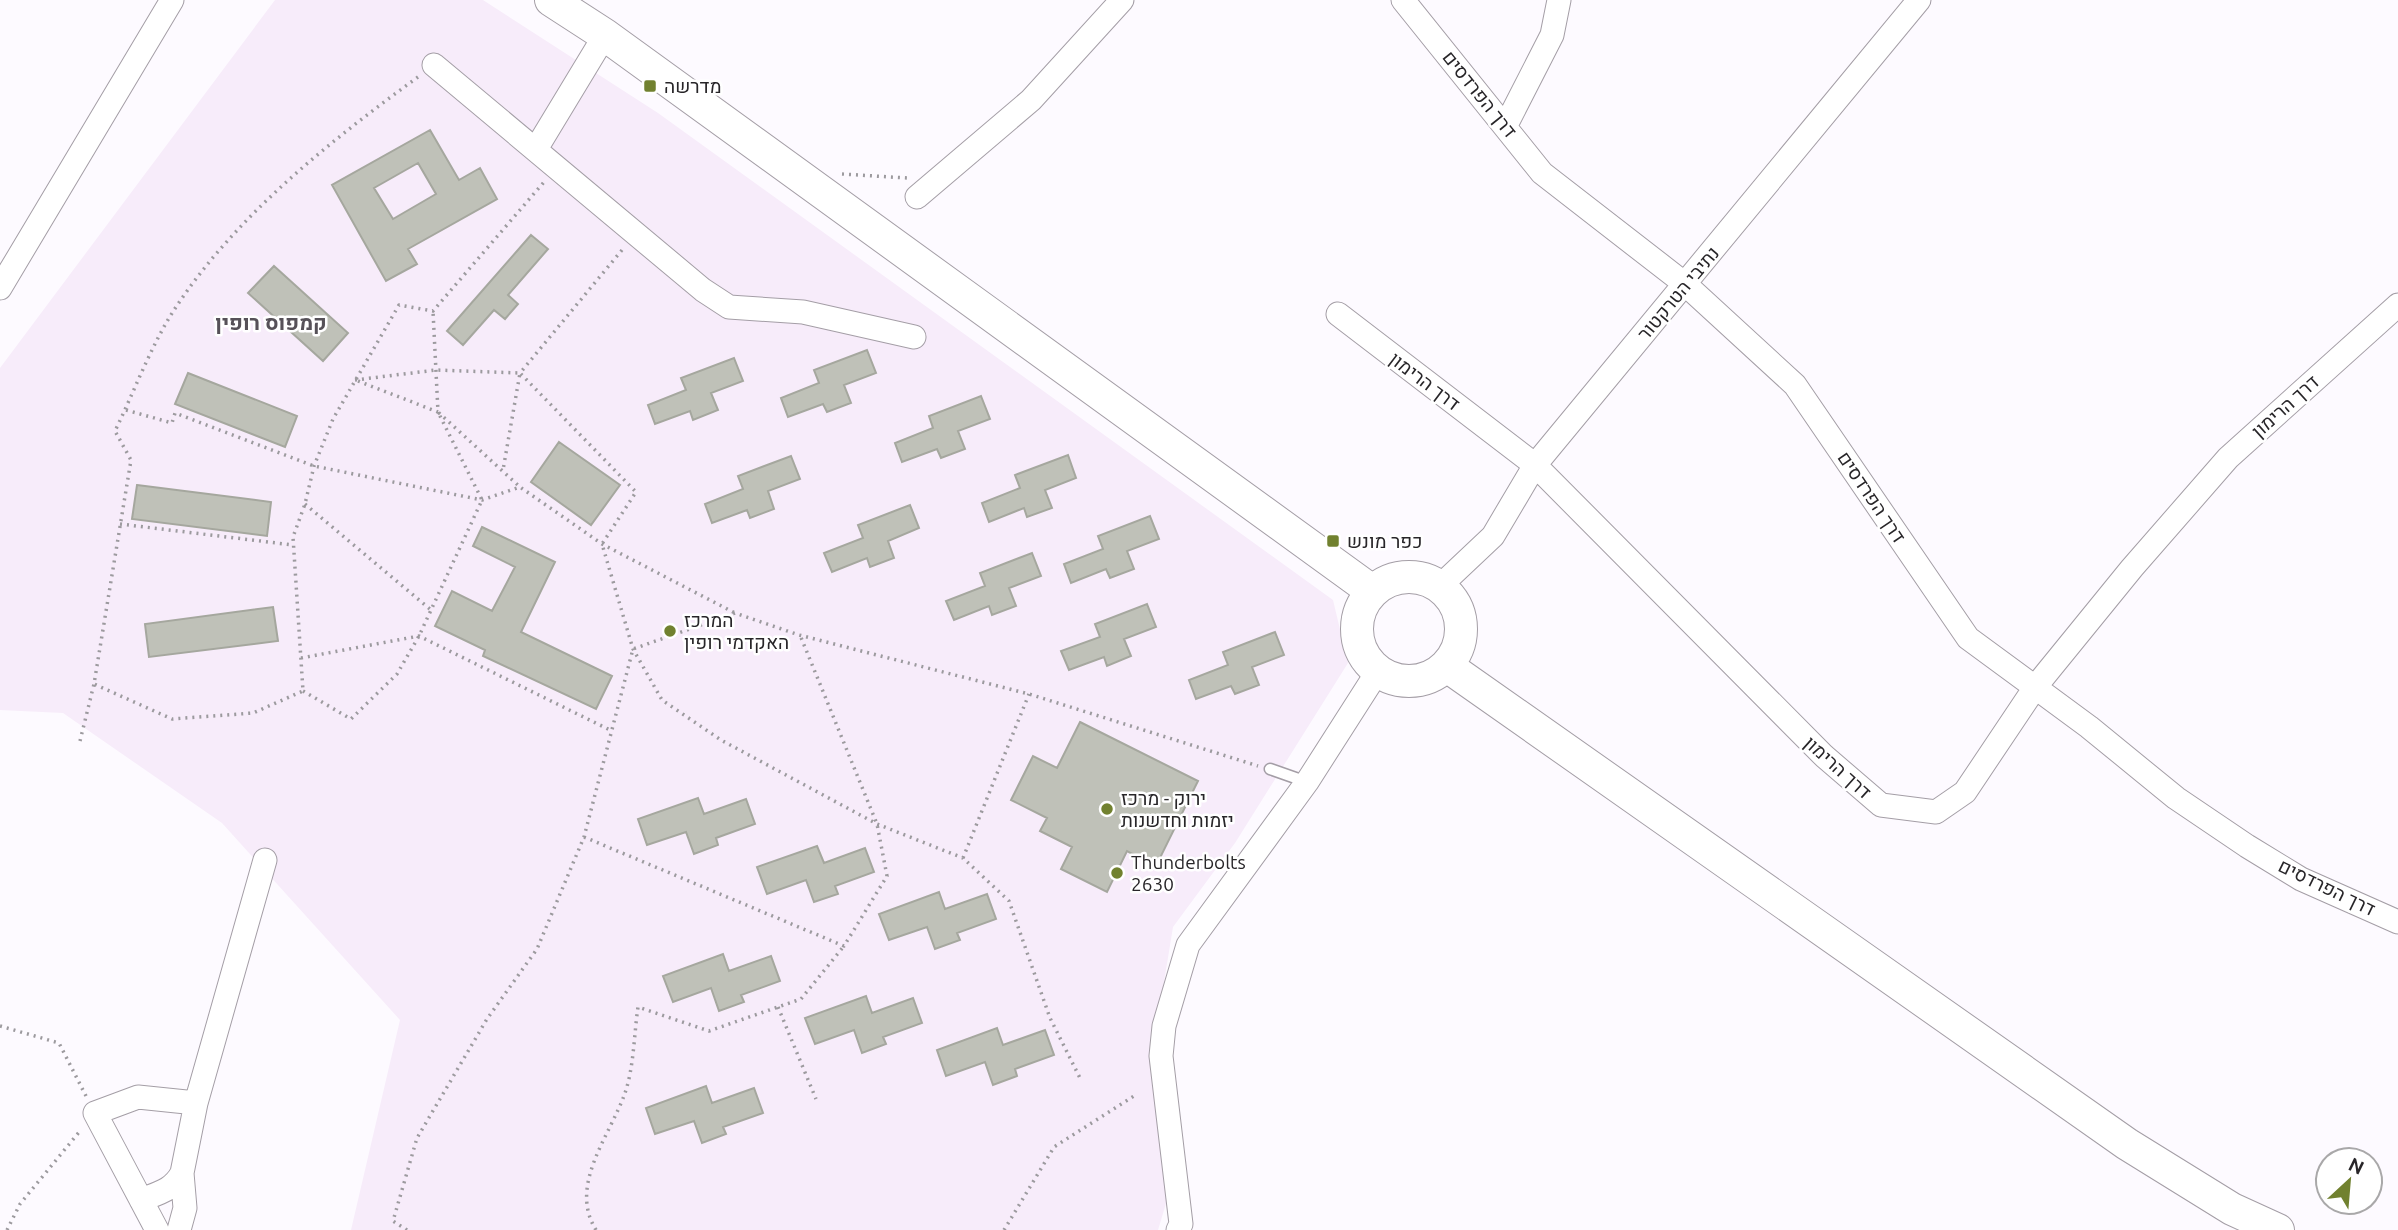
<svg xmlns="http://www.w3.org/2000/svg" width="2398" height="1230" font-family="Ubuntu,Heebo,sans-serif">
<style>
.built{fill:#f7ecfa}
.building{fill:#bfc1b8;stroke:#a5a79e;stroke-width:2;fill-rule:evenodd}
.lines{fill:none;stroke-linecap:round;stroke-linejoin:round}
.lane-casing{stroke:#a49ea6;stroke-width:13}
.street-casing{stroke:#a49ea6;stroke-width:25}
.secondary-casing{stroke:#a49ea6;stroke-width:34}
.path{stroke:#9c9a9e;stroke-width:3.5;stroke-dasharray:2 5;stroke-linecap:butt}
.lane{stroke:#fff;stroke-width:10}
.street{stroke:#fff;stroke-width:23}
.secondary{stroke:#fff;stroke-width:32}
.poi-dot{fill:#71812f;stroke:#fff;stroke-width:2.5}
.labels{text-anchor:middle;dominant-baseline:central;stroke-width:5;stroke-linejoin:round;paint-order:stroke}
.poi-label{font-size:19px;fill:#282629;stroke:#fff;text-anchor:start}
.street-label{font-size:19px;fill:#282629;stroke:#fff}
.neighbourhood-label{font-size:21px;font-weight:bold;fill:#565158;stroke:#fff}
</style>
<rect width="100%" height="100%" fill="#fdfaff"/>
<path class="built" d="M275,0H483L658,113L1333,600L1348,663L1235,843L1173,927L1152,1055L1167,1200L1158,1230H351L400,1020L222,823L63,713L0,710V368Z"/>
<path class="building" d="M430,130L459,180L480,168L497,199L408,249L417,264L386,281L332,185ZM418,163L436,194L393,219L374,188Z
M531,235L548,249L508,295L518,304L505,319L494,310L463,345L447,331Z
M274,266L348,333L323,361L248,293Z
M867,350L876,373L844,385L851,403L827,412L823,404L788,417L781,398L819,383L814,370Z
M734,358L743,381L711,393L718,410L693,420L690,411L655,424L648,405L686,390L681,378Z
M188,373L297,416L285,447L175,404Z
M981,396L990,419L958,431L965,449L941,458L937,449L902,462L895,443L933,428L929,416Z
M559,442L620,485L591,525L531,482Z
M1068,455L1076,478L1045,490L1052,508L1027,517L1024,508L989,522L982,503L1020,488L1015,475Z
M791,456L800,479L768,491L774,509L750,518L747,510L712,523L705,504L743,489L738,476Z
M137,485L271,502L267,536L132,519Z
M910,505L919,528L888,541L894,558L870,567L867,558L832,572L824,553L863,538L858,525Z
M1150,516L1159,539L1127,551L1134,569L1110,578L1106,569L1071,583L1064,564L1103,549L1098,536Z
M482,527L555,562L521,632L612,676L596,709L483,656L485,650L435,626L452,591L492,611L515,567L473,546Z
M1032,553L1041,576L1009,588L1016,606L992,615L989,606L954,620L946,601L985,586L980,573Z
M1147,604L1156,627L1124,639L1131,656L1107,666L1104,657L1069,670L1061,651L1100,637L1095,624Z
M273,607L278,641L149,657L145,624Z
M1275,632L1284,655L1252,667L1259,685L1235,694L1231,686L1196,699L1189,680L1228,665L1223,652Z
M1080,722L1198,781L1156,866L1127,851L1107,892L1061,869L1072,847L1040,831L1047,818L1011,800L1033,756L1057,768Z
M698,798L704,814L746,799L755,824L716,838L718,845L694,854L686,832L647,845L638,819Z
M817,846L824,863L865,848L874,872L835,886L838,894L814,902L806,880L767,894L757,867Z
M939,892L945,909L987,894L996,919L957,933L960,940L935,949L927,927L889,940L879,914Z
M723,954L729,971L771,956L780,981L741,995L744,1002L719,1011L711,988L673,1002L663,976Z
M866,996L872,1013L913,998L922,1023L883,1037L886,1044L862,1053L854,1030L815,1044L805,1018Z
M997,1028L1003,1045L1045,1030L1054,1055L1015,1069L1017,1076L993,1085L985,1062L946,1076L937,1050Z
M706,1086L712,1103L754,1088L763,1113L723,1127L726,1134L702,1143L694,1121L655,1134L646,1108Z"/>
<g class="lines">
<defs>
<path id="lane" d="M1270,769L1307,782"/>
<path id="street" d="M1403,0L1542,173L1685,284L1795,385L1968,638L2089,727L2176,798L2247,846L2301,879L2398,922
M434,65L703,290L729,307L803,312L914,337
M1506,125L1552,35L1559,0
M536,149L605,35
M917,197L1031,100L1122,0
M0,288L172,0
M1338,314L1535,465L1824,756L1881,805L1936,812L1965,792L2036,686L2132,568L2228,458L2398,305
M1440,586L1493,536L1535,465L1919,0
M141,1200C159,1193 173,1190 182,1173L196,1103
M157,1230L95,1113L138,1097L196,1103L265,860
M179,1230L185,1208L182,1173
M1178,1230L1181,1224L1161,1056L1164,1026L1188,945L1307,782L1378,671"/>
<path id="secondary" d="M551,0L605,35L1372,591
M1357 629a52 52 0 1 1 104 0a52 52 0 1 1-104 0Z
M1447,666L2127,1144L2232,1209L2278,1230"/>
</defs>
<use href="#lane" class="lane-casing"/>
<use href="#street" class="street-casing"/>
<use href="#secondary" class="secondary-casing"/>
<path class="path" d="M418,77C330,141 236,216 176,307C152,343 134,392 115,431L131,460L94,684L172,719L253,713L303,691L293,537L305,504L314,466L333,419L399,305L433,311L544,182
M842,174L907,178
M622,250L520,373L636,492L602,544L633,649L662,700L721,740L877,824L963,858L1009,901L1050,1018L1081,1080
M355,380L436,370L520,373L503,470
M358,381L438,412L433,311
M126,410L172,423L175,413L314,466L482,500L520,487L602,544L735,613
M305,504L431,610
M120,524L293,545
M301,658L419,636L610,730
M303,691L351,719L397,674L419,636L482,500L438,412L520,487
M80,741L94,684
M584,837L844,946L887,876L877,824L800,635
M963,858L1029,694
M778,1007L816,1099
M0,1026L59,1043L86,1096
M7,1230L20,1204L80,1131
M407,1230L393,1221L417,1138L487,1019L537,949L584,837L633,649L735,613L799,635L1029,694L1258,766
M596,1230C568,1185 610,1136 625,1093C634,1067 634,1034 638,1007L709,1031L801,999L844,946
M1004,1230L1054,1147L1137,1094"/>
<use href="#lane" class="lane"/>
<use href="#street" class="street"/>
<use href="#secondary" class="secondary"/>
</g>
<g class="poi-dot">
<rect x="643" y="79" width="14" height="14" rx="3.5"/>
<rect x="1326" y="534" width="14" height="14" rx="3.5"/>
<circle cx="670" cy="631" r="7"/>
<circle cx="1107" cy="809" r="7"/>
<circle cx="1117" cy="873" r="7"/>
</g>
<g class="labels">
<g class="poi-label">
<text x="664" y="86">מדרשה</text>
<text x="1347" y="541">כפר מונש</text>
<text x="684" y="620">המרכז<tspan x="684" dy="22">האקדמי רופין</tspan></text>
<text x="1121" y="798">ירוק - מרכז<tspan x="1121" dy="22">יזמות וחדשנות</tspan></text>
<text x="1131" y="862">Thunderbolts<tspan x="1131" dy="22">2630</tspan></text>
</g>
<g class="street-label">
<text transform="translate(1480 94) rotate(51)">דרך הפרדסים</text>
<text transform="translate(1678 293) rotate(-50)">נתיבי הטרקטור</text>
<text transform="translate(1425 381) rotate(37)">דרך הרימון</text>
<text transform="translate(2285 406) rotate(-42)">דרך הרימון</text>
<text transform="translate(1872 497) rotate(56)">דרך הפרדסים</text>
<text transform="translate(1838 767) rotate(42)">דרך הרימון</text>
<text transform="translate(2327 887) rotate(26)">דרך הפרדסים</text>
</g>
<g class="neighbourhood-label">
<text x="271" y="322">קמפוס רופין</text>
</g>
</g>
<g transform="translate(2349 1181) rotate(26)"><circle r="33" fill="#ffffff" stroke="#a9a8a9" stroke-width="2"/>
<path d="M0-5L12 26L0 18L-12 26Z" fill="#71812f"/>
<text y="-10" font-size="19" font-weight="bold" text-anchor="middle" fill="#282629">N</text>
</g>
</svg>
